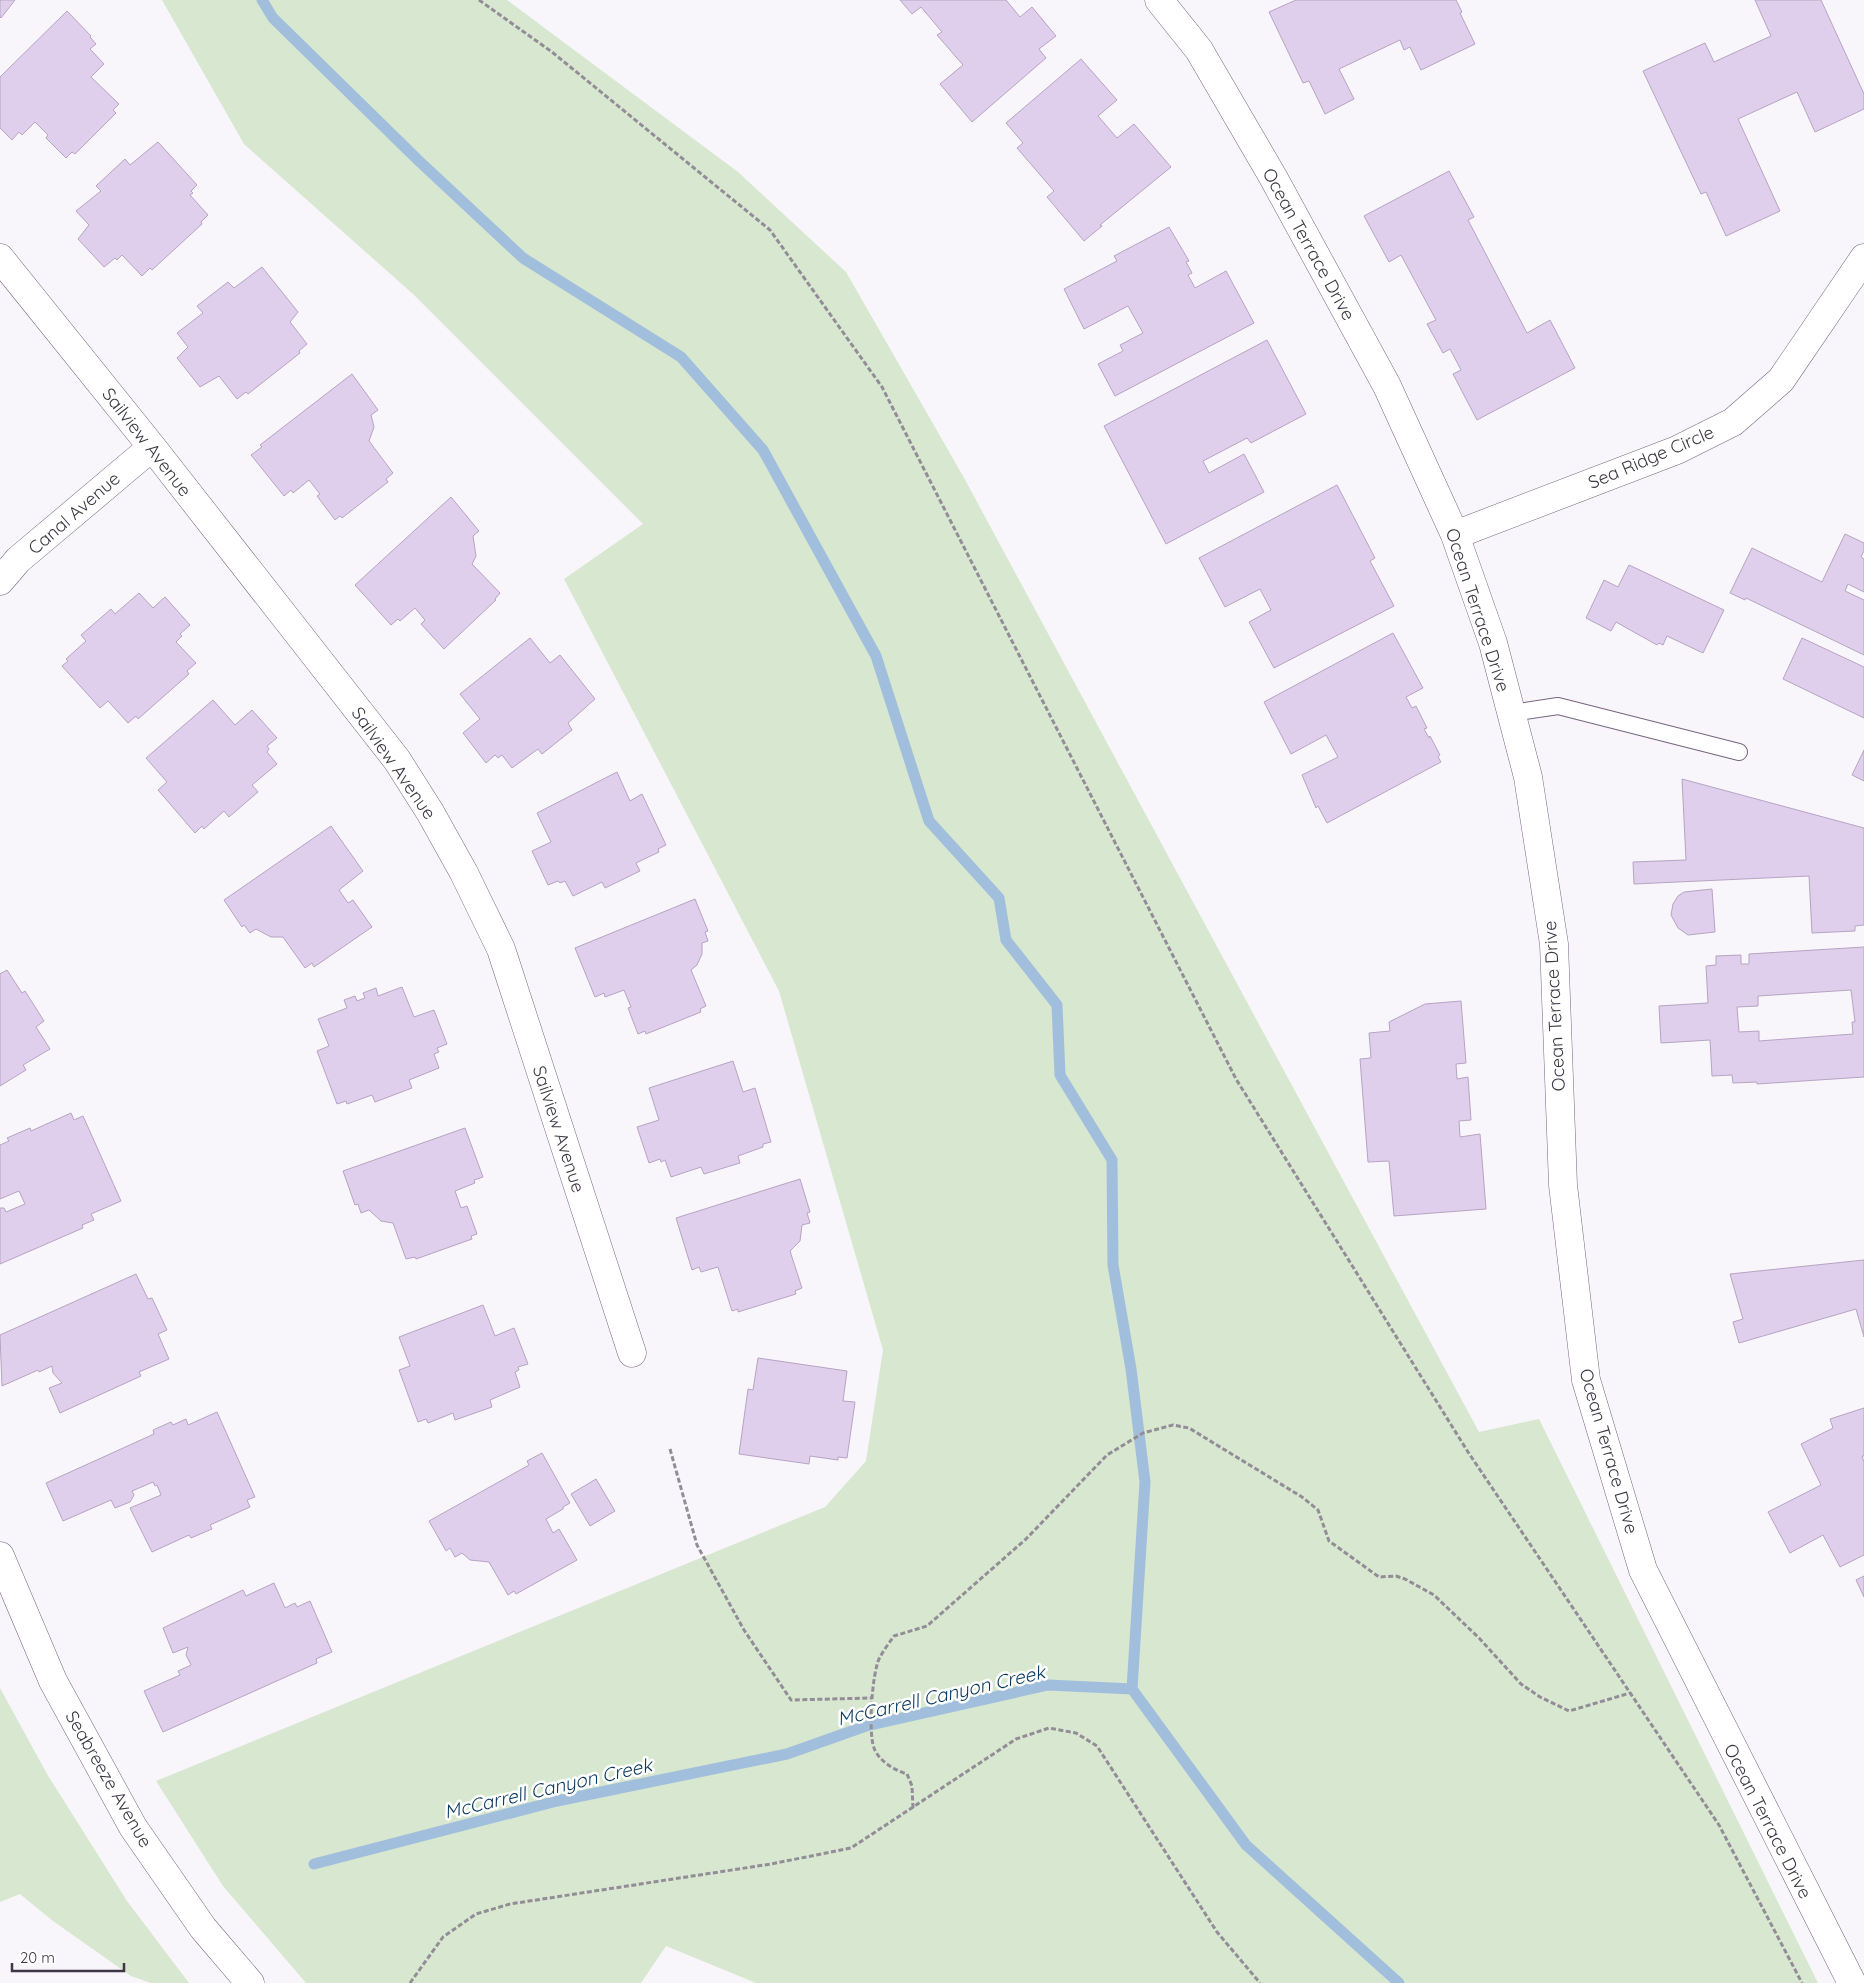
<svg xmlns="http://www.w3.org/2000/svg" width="1864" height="1983" font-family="Quicksand,sans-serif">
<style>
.green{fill:#d8e7cf}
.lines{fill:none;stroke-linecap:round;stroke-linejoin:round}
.stream{stroke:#a1bfdd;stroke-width:11}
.building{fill:#e0ceed;stroke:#b6a4c2;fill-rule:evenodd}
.service-casing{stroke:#766681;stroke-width:18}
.minor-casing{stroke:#766681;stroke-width:29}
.path{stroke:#938d97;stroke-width:3;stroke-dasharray:5 2.5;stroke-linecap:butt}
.service{stroke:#fff;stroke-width:16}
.minor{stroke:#fff;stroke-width:28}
.labels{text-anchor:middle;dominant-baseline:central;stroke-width:5;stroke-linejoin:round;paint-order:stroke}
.street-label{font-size:18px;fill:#3e3743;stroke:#fff}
.water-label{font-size:19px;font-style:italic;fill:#08375e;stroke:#fff}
</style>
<rect width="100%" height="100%" fill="#f8f5fb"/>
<path class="green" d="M162,0H507L738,172L846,272L963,476L1479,1432L1539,1419L1818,1983H756L666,1946L641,1983H306L223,1886L156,1781L825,1507L866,1461L883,1350L779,991L564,579L643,524L413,294L244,144Z
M0,1688L47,1774L127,1901L189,1983H151L131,1976L53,1921L20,1894L0,1902Z"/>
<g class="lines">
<path class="stream" d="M262,0L273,18L419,161L523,258L681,357L763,450L876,656L929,821L999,898L1006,940L1057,1005L1060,1075L1112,1160L1113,1265L1131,1369L1145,1482L1132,1689
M314,1864L557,1801L787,1754L866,1726L1048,1685L1132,1689L1246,1845L1399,1983"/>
</g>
<path class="building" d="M0,0H15L1,18L0,17Z
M900,0H1006L1020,17L1032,7L1056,36L1039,49L1046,58L972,122L940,84L963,65L937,35L942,32L921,7L912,14Z
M1296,0H1456L1462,12L1460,13L1475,44L1421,70L1410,47L1404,50L1400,40L1339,69L1354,99L1325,114L1309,81L1303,83L1269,12Z
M1755,0H1821L1864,94V109L1815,132L1797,92L1738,119L1780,211L1726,236L1706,192L1701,194L1643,71L1705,43L1714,62L1771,36Z
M67,11L91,36L90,37L96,44L90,49L104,64L91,77L119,104L113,110L116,113L75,154L72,152L66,158L46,138L48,135L35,122L22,135L19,132L12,140L0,128V77Z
M1081,59L1117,100L1098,116L1117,138L1134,124L1171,167L1100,225L1102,226L1084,241L1047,197L1054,191L1017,148L1023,143L1006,123Z
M158,142L197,185L191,191L193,193L190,195L208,215L201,222L202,224L152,270L150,268L142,276L122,255L117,260L115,258L104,267L78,239L89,225L76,211L101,191L96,186L125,159L130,165Z
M1449,171L1474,217L1468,220L1527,333L1550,320L1575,368L1477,420L1453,374L1461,370L1450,349L1443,353L1427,324L1436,320L1401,255L1389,262L1364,216Z
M1169,227L1189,261L1186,262L1192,273L1188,275L1195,288L1226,271L1254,323L1115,396L1098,364L1123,351L1120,345L1143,333L1128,306L1084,329L1064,289L1117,261L1114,256Z
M262,267L298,312L290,322L307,344L299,351L300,353L248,394L246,392L237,399L219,376L200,387L177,358L188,347L177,333L203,313L197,306L228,282L234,288Z
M1267,340L1306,414L1251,443L1247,438L1203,461L1209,473L1244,454L1264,492L1166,544L1104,426Z
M352,374L378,410L371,415L374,427L369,441L393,473L386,479L388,482L342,518L340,516L335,520L317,496L320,494L309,480L293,493L291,490L284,496L251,455L262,447L260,445Z
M1337,485L1375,558L1370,561L1394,606L1274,668L1249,622L1271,610L1260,589L1225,607L1199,558Z
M451,497L479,531L473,536L476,556L472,564L500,593L495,599L496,600L444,649L421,624L425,620L415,608L400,621L398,619L391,625L355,585Z
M1845,534L1864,543V551L1861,557L1864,559V592L1848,584L1845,591L1864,600V655L1746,598L1745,600L1730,593L1752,548L1822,582Z
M1629,565L1724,610L1703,653L1667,636L1663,645L1659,643L1657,645L1616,622L1611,631L1586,618L1604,580L1618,587Z
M139,593L153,608L165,597L190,625L180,634L182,636L176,642L196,663L187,671L189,674L138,719L136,716L128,723L108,701L100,708L62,666L68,661L66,659L86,641L81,635L111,609L115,614Z
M1393,633L1423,688L1406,697L1412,708L1416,706L1427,728L1424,729L1429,738L1430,736L1440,755L1438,757L1441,762L1327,823L1318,806L1316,808L1302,775L1338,757L1326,735L1291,754L1264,702Z
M530,638L550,663L560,655L595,699L568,723L572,730L542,754L538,749L512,768L502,755L498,758L495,755L486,763L463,733L480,719L460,694Z
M1802,638L1864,667V718L1783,679Z
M213,700L235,725L252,710L277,738L267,746L269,749L267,752L277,764L252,785L258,792L229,817L224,811L204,829L202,826L195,833L158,790L167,782L146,758Z
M1864,750V781L1852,775Z
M617,772L630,801L642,794L666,845L658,849L659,852L636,863L640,871L605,888L602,882L573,896L565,881L560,883L558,881L548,885L532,851L551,842L537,813Z
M1682,779L1864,828V925L1855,926V931L1812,933L1809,876L1634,884L1633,862L1686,860Z
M331,826L363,871L339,890L348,903L353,900L372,927L314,967L312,963L305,968L283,937H271L256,929L250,933L244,925L242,927L224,900Z
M1712,889L1715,932L1688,935L1678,928L1671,915L1673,904L1678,896L1684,892Z
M695,899L708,931L705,932L708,941L702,943V954L697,965L691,970L706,1006L700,1009L701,1012L646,1034L645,1031L638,1034L628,1008L631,1007L624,990L605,997L604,993L595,997L575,948Z
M1864,947V1077L1757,1084V1082L1733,1083L1732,1075L1712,1076L1710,1040L1661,1043L1659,1006L1708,1003L1706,966L1716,965V956L1741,955V964H1749V954ZM1851,990L1855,1022H1852L1853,1034L1759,1041V1031L1739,1032L1737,1007L1758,1006V996Z
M7,970L22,993L25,991L44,1021L36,1027L50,1049L23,1065L26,1070L0,1086V974Z
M402,987L414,1017L434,1010L447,1044L437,1048L439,1052L434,1054L439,1068L409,1080L412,1088L375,1102L372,1095L347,1104L346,1101L337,1104L317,1051L329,1046L318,1019L347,1008L344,1000L355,996L357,1001L365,998L363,993L376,988L378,996Z
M1461,1001L1466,1063L1456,1064L1457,1079L1468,1077L1471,1120L1459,1121L1460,1137L1480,1134L1486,1209L1394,1216L1389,1161L1368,1162L1360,1059L1371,1058L1369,1033L1390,1031L1389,1022L1425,1004Z
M733,1061L743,1092L755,1088L771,1142L763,1144V1147L738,1156L740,1163L704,1174L701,1167L671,1177L665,1160L661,1162L660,1159L649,1163L637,1127L659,1120L649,1088Z
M71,1113L74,1120L83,1116L121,1201L91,1214L94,1220L82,1225L83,1228L0,1264V1208H4L6,1212L25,1204L19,1191L0,1199V1145L9,1141L7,1138L30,1128L31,1131Z
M465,1128L483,1177L474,1180L475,1183L455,1191L461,1208L467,1206L477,1234L471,1236L472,1239L416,1259L415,1257L406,1259L393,1223L381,1221L369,1210L361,1213L358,1204L355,1205L343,1171Z
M800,1179L810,1212L807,1213L810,1223L802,1225L800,1241L790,1251L802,1288L795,1291L796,1294L738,1312V1309L732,1311L718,1267L701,1272L699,1267L692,1270L676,1218Z
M1864,1260V1337L1856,1309L1739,1343L1733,1322L1743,1319L1730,1274Z
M136,1274L148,1299L152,1298L167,1330L158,1334L169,1359L139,1372L141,1376L60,1413L49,1388L62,1383L53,1373L52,1366L39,1372L38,1370L2,1386L0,1335Z
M483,1305L495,1336L514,1328L528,1364L518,1367L519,1370L515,1372L520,1387L490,1400L492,1407L455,1420L453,1413L428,1423L426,1419L418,1422L399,1370L410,1366L399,1337Z
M758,1358L847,1371L843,1401L855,1402L847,1458L838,1457V1460L810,1456L809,1464L739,1454L748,1389L753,1390Z
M1864,1408V1456H1862L1864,1462V1555L1840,1567L1823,1535L1790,1553L1768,1512L1821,1485L1801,1444L1833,1428L1830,1419Z
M217,1412L255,1497L247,1500L250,1507L210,1525L212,1529L191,1538L189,1535L152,1552L130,1508L161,1495L157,1485L155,1486L153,1482L132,1491L134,1495L130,1502L115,1508L111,1500L63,1521L46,1483L154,1434L153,1430L171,1422L173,1425L186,1419L188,1425Z
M542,1453L570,1503L563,1507V1509L546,1519L553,1533L559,1529L577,1560L516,1594L514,1591L508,1595L489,1562L470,1560L462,1553L455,1557L450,1548L446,1551L429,1521L529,1465L527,1461Z
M596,1479L615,1511L590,1526L571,1494Z
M1864,1576V1597L1856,1580Z
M274,1583L285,1608L295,1603L297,1607L310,1601L332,1652L316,1659L317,1663L163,1732L144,1691L180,1675L178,1671L191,1665L186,1655L188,1647L173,1653L163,1628L243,1590L246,1596Z"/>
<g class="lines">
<defs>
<path id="service" d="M1512,713L1558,706L1739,752"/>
<path id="minor" d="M1159,0L1199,50L1273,177L1387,386L1455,535L1493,643L1528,777L1554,944L1563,1185L1586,1380L1643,1570L1852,1983
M0,258L152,447L397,760L430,812L464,873L501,949L632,1353
M1455,535L1677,450L1733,422L1781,380L1864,258
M0,581L18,560L152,447
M0,1556L53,1681L133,1827L203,1928L250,1983"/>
</defs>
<use href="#service" class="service-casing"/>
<use href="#minor" class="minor-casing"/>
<path class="path" d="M479,0L552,52L770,230L882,387L1236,1079L1468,1452L1719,1825L1802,1983
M670,1449L697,1545L744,1630L791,1700L872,1698
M913,1808L912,1786L907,1774C894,1770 879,1761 874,1748C868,1732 872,1675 879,1659C883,1651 889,1643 894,1636L927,1626L1026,1539L1107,1455L1143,1433L1173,1425L1189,1428L1302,1497L1318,1510L1329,1541L1379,1577L1396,1576L1405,1579L1434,1595L1479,1638L1521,1684L1540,1697L1569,1711L1630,1693
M410,1983L443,1937L476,1914L510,1904L771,1864L851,1848L1016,1739L1049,1728L1076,1733L1097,1746L1217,1932L1260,1983"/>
<use href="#service" class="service"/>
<use href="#minor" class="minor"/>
</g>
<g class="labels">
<g class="street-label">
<text transform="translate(1309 244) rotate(61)">Ocean Terrace Drive</text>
<text transform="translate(147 442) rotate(52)">Sailview Avenue</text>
<text transform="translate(1651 457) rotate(-23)">Sea Ridge Circle</text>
<text transform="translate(74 513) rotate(-41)">Canal Avenue</text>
<text transform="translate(1478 610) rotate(72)">Ocean Terrace Drive</text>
<text transform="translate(394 763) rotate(55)">Sailview Avenue</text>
<text transform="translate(1554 1006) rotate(-93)">Ocean Terrace Drive</text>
<text transform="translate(559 1129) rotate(72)">Sailview Avenue</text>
<text transform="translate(1609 1451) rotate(74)">Ocean Terrace Drive</text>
<text transform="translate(109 1779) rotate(60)">Seabreeze Avenue</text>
<text transform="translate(1768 1821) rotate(63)">Ocean Terrace Drive</text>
</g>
<g class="water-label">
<text transform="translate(941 1695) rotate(-13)">McCarrell Canyon Creek</text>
<text transform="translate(548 1788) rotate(-13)">McCarrell Canyon Creek</text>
</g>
</g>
<path d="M12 1963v8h112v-8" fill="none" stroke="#3e3743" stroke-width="2.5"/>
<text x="20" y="1963" font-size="15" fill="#3e3743" stroke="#ffffff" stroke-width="4" paint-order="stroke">20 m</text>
</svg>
